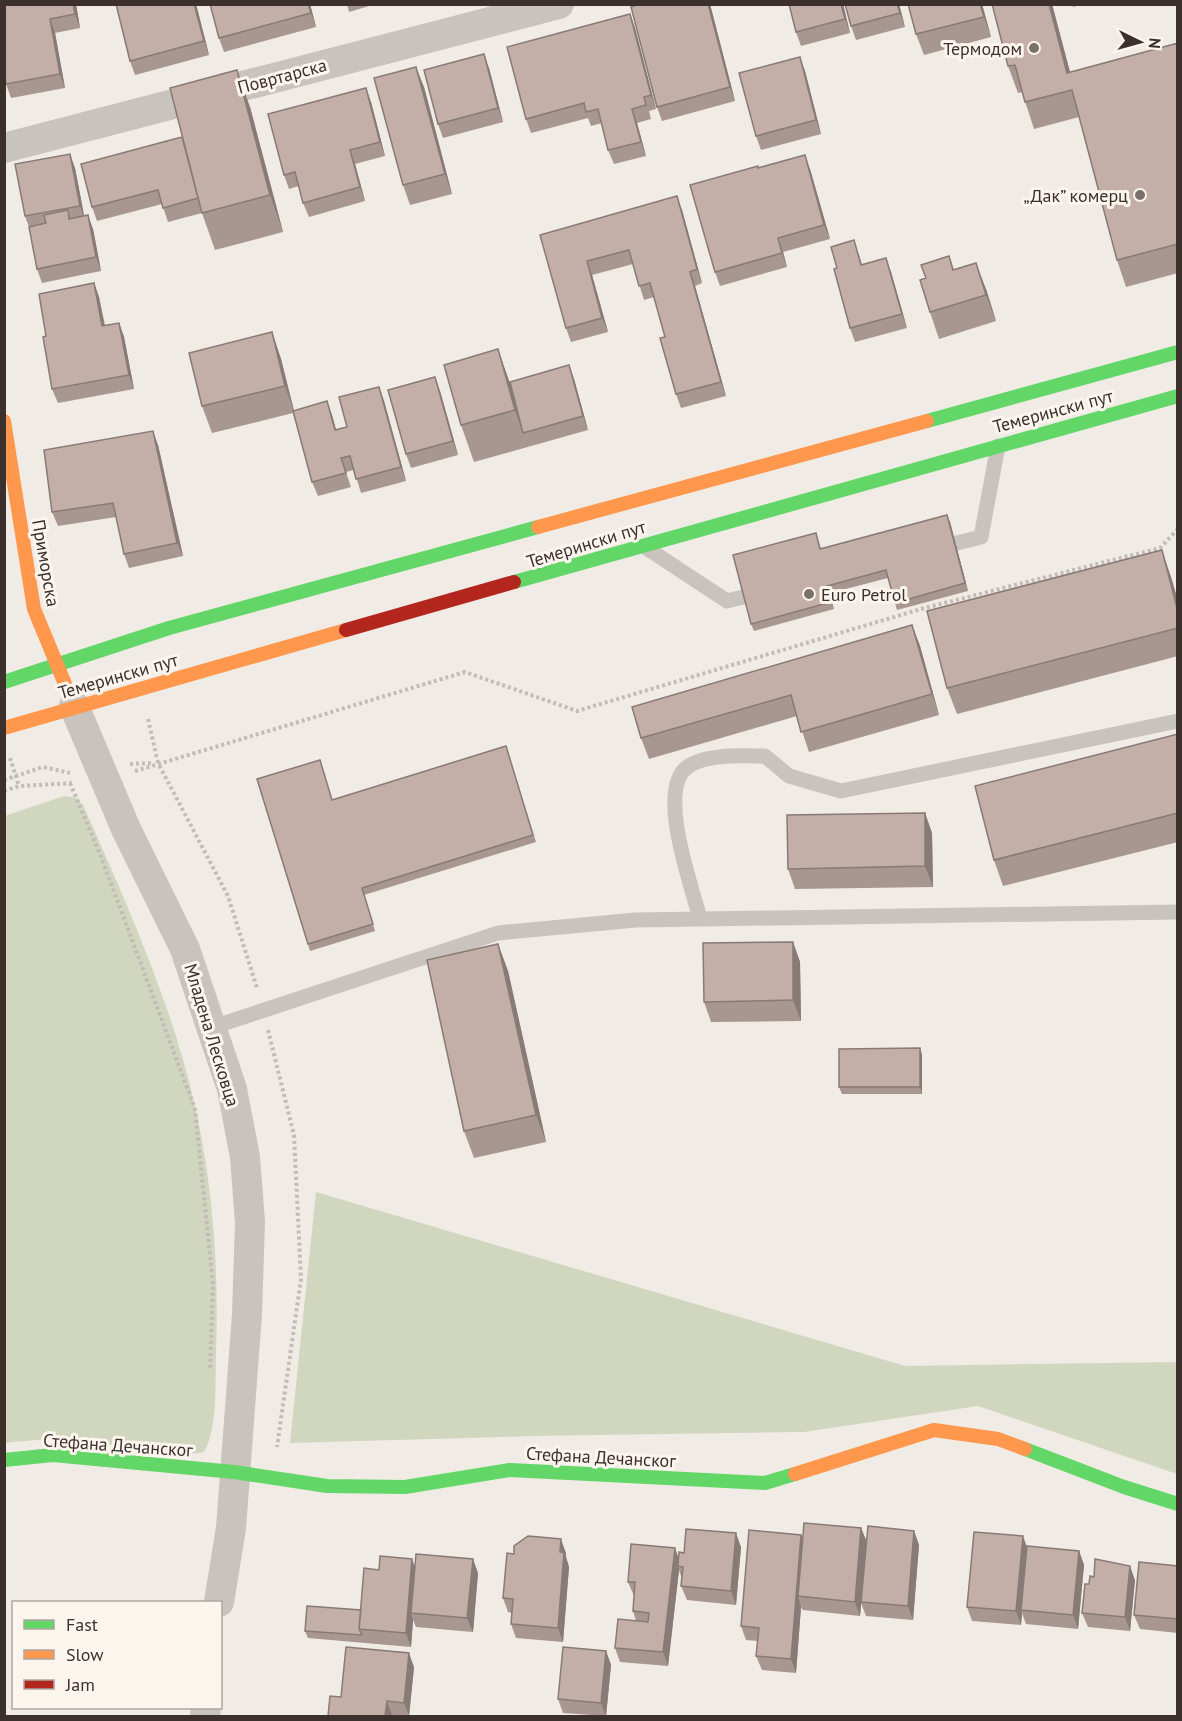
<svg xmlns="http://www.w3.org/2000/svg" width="1182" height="1721" font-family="'PT Sans',sans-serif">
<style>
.green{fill:#d1d6bf}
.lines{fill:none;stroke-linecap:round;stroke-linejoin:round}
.path{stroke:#c2bbb6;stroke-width:4;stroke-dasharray:3 3;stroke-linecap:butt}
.lane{stroke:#c9c3be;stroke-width:15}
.street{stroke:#c9c3be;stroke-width:30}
.fast{stroke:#63d668;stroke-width:14}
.slow{stroke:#ff974d;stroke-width:14}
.jam{stroke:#b3261e;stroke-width:14}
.wall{fill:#a89690}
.shaded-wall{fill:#887a75}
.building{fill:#c3afa7;stroke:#887a75;stroke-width:1.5}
.poi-dot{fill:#7a716c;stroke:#fbf5ee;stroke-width:2}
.labels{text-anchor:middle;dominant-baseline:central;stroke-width:6;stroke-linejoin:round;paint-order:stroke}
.poi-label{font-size:18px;fill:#3b302b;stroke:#fbf5ee;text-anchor:end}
.street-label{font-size:18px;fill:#3b302b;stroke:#fbf5ee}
</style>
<rect width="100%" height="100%" fill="#f0ebe5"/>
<path class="green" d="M64,796L76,798L83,805C123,895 171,1002 193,1098C213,1182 219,1268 216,1354C215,1382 218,1429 204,1452C168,1458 120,1445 84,1441C57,1438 31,1440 5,1443V816Z
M316,1192L905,1366L1177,1362V1474L978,1406L804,1432L532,1436L290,1443Z"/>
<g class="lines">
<path class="path" d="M148,719L158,763L228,896L257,988
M10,758L19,786
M130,764L153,763
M135,771L465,672L577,711L921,609L1160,548L1178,529
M4,780L43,767L70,773
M70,783L100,854L195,1109L213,1285L210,1370
M4,791L19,786L75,783
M268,1030L294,1135L301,1279L277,1447"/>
<path class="lane" d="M645,547L727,601L763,592
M937,548L981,537L998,446
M700,919C692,886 658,795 685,769C702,753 743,756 765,756L789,776L841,791L1178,721
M213,1027L498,933L636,920L1178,912"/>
<path class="street" d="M4,148L559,4
M74,706L126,829L185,949L232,1089L245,1157L250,1222L247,1314L231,1528L219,1602
M205,1716L206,1708"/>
<path class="fast" d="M927,421L1178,352
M514,582L1178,396
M4,682L169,628L538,527
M1025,1449L1124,1487L1178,1504
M4,1460L53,1455L234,1472L327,1486L405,1487L510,1470L765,1483L795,1474"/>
<path class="slow" d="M4,421L34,609L65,684
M538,527L927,421
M4,728L346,630
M795,1474L934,1430L998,1439L1025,1449"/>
<path class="jam" d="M346,630L514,582"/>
</g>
<path class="wall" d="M4,4H76L80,28L55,33L65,88L11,98L6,84Z
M196,4L209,55L135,75L130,61Z
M310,4L316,27L224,52L219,38Z
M347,4H376L349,12Z
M710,4L735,101L662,121L657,107Z
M789,4H843L850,33L801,46L796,32Z
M845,4H899L905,27L856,40L851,26Z
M982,4L991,37L924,55L916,34Z
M1052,4L1070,72L1178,43V273L1126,287L1117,260L1079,117L1034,129L1022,92L1018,93L1008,66Z
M1072,4H1083L1073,7Z
M630,14L635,28L656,109L649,111L651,119L637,123L646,156L614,164L608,150L602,123L591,126L588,118L531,133L526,119Z
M489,68L503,122L443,138L438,124Z
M805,71L821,134L761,150L756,136Z
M424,87L452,194L410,205L403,185Z
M371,102L385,156L355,164L365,201L309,217L303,203L299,186L289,189L284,175Z
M250,107L283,232L215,250L202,213L168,222L162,204L97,221L92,207L184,142Z
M75,168L84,216L93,229L101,271L42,283L37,269L29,227L25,216Z
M759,168L810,169L830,239L783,252L787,267L720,286L715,272Z
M682,210L702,283L695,286L726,396L681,408L676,394L665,337L654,297L644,300L633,264L592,275L608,332L571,342L566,328L540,235Z
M854,240L862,264L891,272L907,328L855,342L850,328L837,268Z
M949,256L954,270L986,289L996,321L939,339L930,312L926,278Z
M94,283L99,297L105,325L119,323L124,337L134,389L58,403L52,389L46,336Z
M272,332L281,359L294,410L332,415L336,430L347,427L379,387L384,401L406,481L361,493L354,470L346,472L351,487L318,496L312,482L293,413L212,433L202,406Z
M569,365L574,379L588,430L474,462L461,425L510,382Z
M440,391L458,455L411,468L406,454Z
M158,445L183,556L129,568L124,554L116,517L58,526L52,512Z
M950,522L968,591L897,610L888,578L830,593L834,609L754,631L751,624L816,533L821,549Z
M1171,577L1178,601V656L957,714L947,688Z
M912,625L920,646L939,715L809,752L797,716L649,759L641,738Z
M1178,734V842L1003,886L994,860Z
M508,753L536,842L364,895L375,931L310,951L308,944L332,800Z
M925,813L932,833L933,887L795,889L788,869Z
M793,942L800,962L801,1021L711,1022L704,1002Z
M498,944L508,971L546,1142L474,1158L464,1131Z
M920,1048L922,1055V1094H842L839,1087Z
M861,1528L866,1541L914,1531L919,1545L913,1620L866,1616L861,1603L860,1616L803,1610L801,1607L796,1673L762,1670L756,1656L758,1641L746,1640L741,1626L801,1535L803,1538Z
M741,1547L736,1605L687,1600L681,1586L682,1579L679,1570L668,1666L620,1662L615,1648L636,1621L633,1611L634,1596L628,1582L678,1558L684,1553Z
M1027,1547L1079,1551L1084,1565L1078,1629L1026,1624L1022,1613L1021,1625L972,1621L967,1607Z
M566,1553V1557L569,1567L563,1642L516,1638L511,1624L512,1613L508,1612L503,1598L514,1554Z
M415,1566L478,1573L473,1632L416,1627L413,1620L411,1647L308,1638L305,1631L361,1610L379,1570Z
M1178,1566V1633L1140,1629L1134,1615Z
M1135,1580L1130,1631L1088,1627L1082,1613L1089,1584Z
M606,1651L611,1665L606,1716L563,1713L558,1699Z
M414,1667L409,1716L392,1715V1716H328L341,1697Z"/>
<path class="shaded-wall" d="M73,4H76L80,28L75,14Z
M194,4H196L209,55L204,41Z
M308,4H310L316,27L311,13Z
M708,4H710L735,101L730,87Z
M841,4H843L850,33L845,19Z
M897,4H899L905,27L900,13Z
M980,4H982L991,37L984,17Z
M1049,4H1052L1077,99L1067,73Z
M630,14L635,28L656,109L651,95Z
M50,19L55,33L65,88L60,74Z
M484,54L489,68L503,122L498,108Z
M800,57L805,71L821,134L816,120Z
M416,67L424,87L452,194L445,174Z
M237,70L250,107L283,232L270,195Z
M366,88L371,102L385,156L380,142Z
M632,109L637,123L646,156L641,142Z
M350,150L355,164L365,201L360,187Z
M70,154L75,168L85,220L80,206Z
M805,155L810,169L830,239L824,225Z
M677,196L682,210L702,283L697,269Z
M88,215L93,229L101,271L96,257Z
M778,238L783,252L787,267L782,253Z
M886,258L891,272L907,328L902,314Z
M587,261L592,275L608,332L602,318Z
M976,263L986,289L996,321L986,295Z
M690,272L695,286L726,396L721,382Z
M94,283L99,297L107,340L102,326Z
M119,323L124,337L134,389L129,375Z
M272,332L281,359L294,412L285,386Z
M498,349L511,386L523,433L515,410Z
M569,365L574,379L588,430L583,416Z
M435,377L440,391L458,455L453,441Z
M379,387L384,401L406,481L401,467Z
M327,401L332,415L340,444L335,430Z
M153,431L158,445L183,556L177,543Z
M947,515L950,522L968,591L965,583Z
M1162,550L1171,577L1178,601V612Z
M912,625L920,646L939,715L932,694Z
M925,813L932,833L933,887L925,866Z
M793,942L800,962L801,1021L793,1000Z
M498,944L508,971L546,1142L536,1115Z
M920,1048L922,1055V1094L920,1087Z
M861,1528L867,1542L860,1616L855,1602Z
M914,1531L919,1545L913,1620L908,1606Z
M736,1533L741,1547L736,1605L731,1591Z
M801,1535L807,1549L798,1596L801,1607L796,1673L791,1659Z
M1023,1536L1028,1550L1021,1610L1022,1613L1021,1625L1016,1611Z
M561,1539L566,1553V1557L569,1567L563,1642L558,1628Z
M675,1548L680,1562L678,1566L679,1570L668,1666L663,1652Z
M1079,1551L1084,1565L1078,1629L1073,1615Z
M412,1559L417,1573L411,1613L413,1620L411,1647L406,1633Z
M473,1559L478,1573L473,1632L467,1618Z
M1130,1566L1135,1580L1130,1631L1125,1617Z
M606,1651L611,1665L606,1716L601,1703Z
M409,1653L414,1667L409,1716L404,1703Z
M387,1701L392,1715V1716H385Z"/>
<path class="building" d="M4,4H73L75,14L50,19L60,74L6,84L4,74Z
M116,4H194L204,41L130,61Z
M210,4H308L311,13L219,38Z
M639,4H708L730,87L657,107L631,7Z
M789,4H841L845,19L796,32Z
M845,4H897L900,13L851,26Z
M908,4H980L984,17L916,34Z
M992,4H1049L1067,73L1178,43V244L1117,260L1072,90L1025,102L1015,65L1008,66Z
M630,14L651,95L644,97L646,105L632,109L641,142L608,150L598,109L586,112L584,103L526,119L507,47Z
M484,54L498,108L438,124L424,70Z
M800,57L816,120L756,136L739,73Z
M416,67L445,174L403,185L374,78Z
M237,70L270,195L202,213L170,88Z
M366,88L380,142L350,150L360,187L303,203L295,172L284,175L268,114Z
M182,137L198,198L163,208L158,190L92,207L81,164Z
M70,154L80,206L25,216L15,164Z
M805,155L824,225L778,238L782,253L715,272L690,185L758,166V168Z
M677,196L697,269L690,272L721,382L676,394L660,338L665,337L650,283L639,286L629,250L587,261L602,318L566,328L540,235Z
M68,210L69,219L88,215L96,257L37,269L29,227L46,223L44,215Z
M854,240L861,265L886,258L902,314L850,328L834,269L837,268L831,247Z
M949,256L953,270L976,263L986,295L930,312L920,280L926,278L921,265Z
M94,283L102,326L119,323L129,375L52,389L43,337L46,336L39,294Z
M272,332L285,386L202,406L189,353Z
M498,349L515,410L461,425L444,365Z
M569,365L583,416L523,433L510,382Z
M435,377L453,441L406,454L388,390Z
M379,387L401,467L356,479L350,456L341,458L346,473L312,482L293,411L327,401L335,430L347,427L339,397Z
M153,431L177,543L124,554L113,503L52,512L44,450Z
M947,515L965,583L895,603L886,570L827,586L831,602L751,624L733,555L816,533L820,549Z
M1162,550L1178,612V628L947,688L927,611Z
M912,625L932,694L801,732L791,695L641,738L632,707Z
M1178,734V813L994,860L975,786Z
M506,746L533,835L362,888L373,924L308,944L257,779L320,760L332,800Z
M925,813V866L788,869L787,815Z
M793,942V1000L704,1002L703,943Z
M498,944L536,1115L464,1131L427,960Z
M920,1048V1087H839V1049Z
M804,1523L861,1528L855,1602L798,1596Z
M868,1526L914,1531L908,1606L861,1602Z
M686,1529L736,1533L731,1591L681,1586L683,1567L678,1566L679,1552L684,1553Z
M749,1530L801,1535L791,1659L756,1656L759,1628L741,1626Z
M974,1532L1023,1536L1016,1611L967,1607Z
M528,1536L561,1539L560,1552L564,1553L558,1628L511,1624L513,1599L503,1598L507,1553L514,1554V1546Z
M631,1544L675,1548L663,1652L615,1648L618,1619L648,1622L649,1613L633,1611L635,1582H628Z
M1027,1546L1079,1551L1073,1615L1021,1610Z
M416,1554L473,1559L467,1618L411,1613Z
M380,1556L412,1559L406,1633L359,1629L364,1568L379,1570Z
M1095,1559L1130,1566L1125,1617L1082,1613L1085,1584H1089L1090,1576L1094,1577Z
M1139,1562L1178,1566V1619L1134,1615Z
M307,1606L361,1610L359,1629L362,1635L305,1631Z
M346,1647L409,1653L404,1703L387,1701L385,1716H328L330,1696L341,1697Z
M563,1647L606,1651L601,1703L558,1699Z"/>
<g class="poi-dot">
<circle cx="1034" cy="48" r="6"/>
<circle cx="1140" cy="195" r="6"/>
<circle cx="809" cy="594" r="6"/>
</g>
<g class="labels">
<g class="poi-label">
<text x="1022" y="48">Термодом</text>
<text x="1128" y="195">„Дак” комерц</text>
<text x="821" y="594" text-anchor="start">Euro Petrol</text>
</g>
<g class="street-label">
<text transform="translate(282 76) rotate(-15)">Повртарска</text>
<text transform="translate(1053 411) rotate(-15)">Темерински пут</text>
<text transform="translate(586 544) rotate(-17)">Темерински пут</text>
<text transform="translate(46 563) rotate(80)">Приморска</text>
<text transform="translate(118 676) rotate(-16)">Темерински пут</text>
<text transform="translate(212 1035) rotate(73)">Младена Лесковца</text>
<text transform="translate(118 1445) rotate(4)">Стефана Дечанског</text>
<text transform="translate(601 1457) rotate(3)">Стефана Дечанског</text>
</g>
</g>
<rect width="1182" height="1721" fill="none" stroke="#3b302b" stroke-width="12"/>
<rect x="12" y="1601" width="210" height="108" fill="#fbf5ee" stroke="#aea6a0" stroke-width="1.5"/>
<rect x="24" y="1620" width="30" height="9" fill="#63d668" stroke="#aea6a0" stroke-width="1.5"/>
<text x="66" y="1631" font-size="18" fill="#3b302b">Fast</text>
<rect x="24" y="1650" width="30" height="9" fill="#ff974d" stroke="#aea6a0" stroke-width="1.5"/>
<text x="66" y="1661" font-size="18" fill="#3b302b">Slow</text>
<rect x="24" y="1680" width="30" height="9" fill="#b3261e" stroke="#aea6a0" stroke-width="1.5"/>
<text x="66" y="1691" font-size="18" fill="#3b302b">Jam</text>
<g transform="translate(1140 42) rotate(95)" stroke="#fbf5ee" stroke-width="4.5" paint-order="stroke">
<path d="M0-4.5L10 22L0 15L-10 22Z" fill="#3b302b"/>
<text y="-9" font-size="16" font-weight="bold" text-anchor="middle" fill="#3b302b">N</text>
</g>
</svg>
